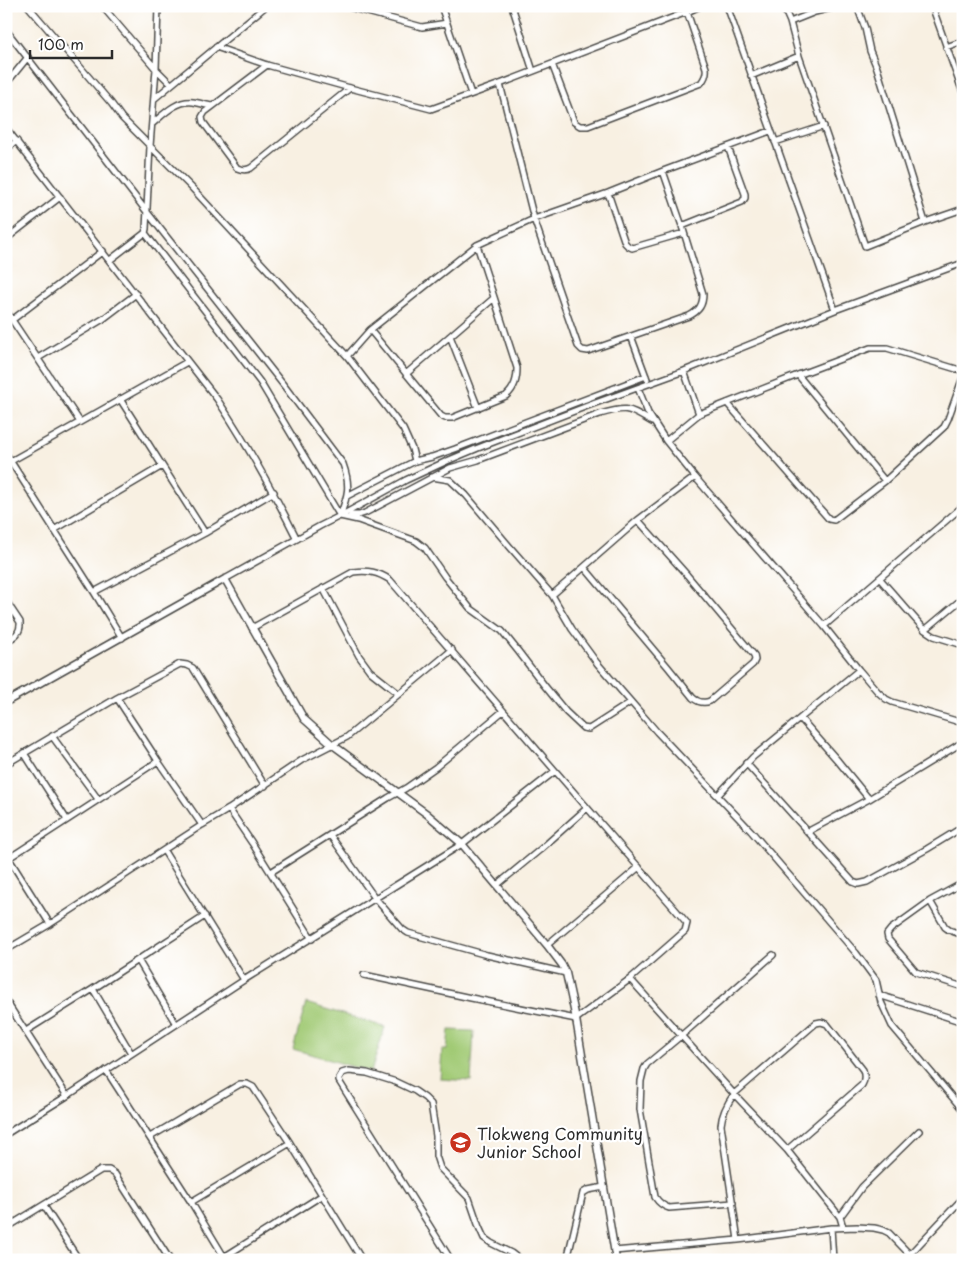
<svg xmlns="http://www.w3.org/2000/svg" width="969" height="1266" font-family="'Playpen Sans',sans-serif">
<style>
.green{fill:#a1ca75;stroke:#667a50}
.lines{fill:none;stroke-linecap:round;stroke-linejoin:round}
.minor-casing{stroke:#4a4946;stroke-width:8}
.tertiary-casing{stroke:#4a4946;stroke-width:9}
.minor{stroke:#fff;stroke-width:5}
.tertiary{stroke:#fff;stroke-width:6}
.labels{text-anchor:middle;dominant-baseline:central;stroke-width:4.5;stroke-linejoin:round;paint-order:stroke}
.poi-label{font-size:16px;fill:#2b2b2b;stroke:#fff;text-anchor:start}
</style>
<rect width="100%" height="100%" fill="#fff"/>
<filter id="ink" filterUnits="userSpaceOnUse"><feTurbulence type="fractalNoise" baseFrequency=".02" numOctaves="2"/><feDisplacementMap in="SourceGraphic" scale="10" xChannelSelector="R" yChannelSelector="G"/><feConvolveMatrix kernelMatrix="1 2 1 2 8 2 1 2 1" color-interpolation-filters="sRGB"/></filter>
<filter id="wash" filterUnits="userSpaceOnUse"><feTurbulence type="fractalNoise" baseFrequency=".0096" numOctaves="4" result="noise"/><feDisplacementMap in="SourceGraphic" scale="20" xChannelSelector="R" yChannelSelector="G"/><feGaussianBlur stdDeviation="1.12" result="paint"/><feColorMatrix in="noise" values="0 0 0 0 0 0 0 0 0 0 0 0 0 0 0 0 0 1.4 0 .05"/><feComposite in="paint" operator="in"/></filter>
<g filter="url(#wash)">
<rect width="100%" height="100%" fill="#f8f0e2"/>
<path class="green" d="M306,1003L385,1027L371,1072L293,1049Z
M449,1030L474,1031L471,1081L440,1079L442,1050H447Z"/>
</g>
<g filter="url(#ink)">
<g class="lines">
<defs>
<path id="minor" d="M28,6L111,103L122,118L193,189L347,356L403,429L412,449L415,461L347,496
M102,6L156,69L171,84
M345,6L422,27L447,23
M441,6L471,94
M512,6L533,71
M727,6L835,310
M783,6L790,22
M857,6L865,28L870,51L877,68L925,222L963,209
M932,6L963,93
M6,30L147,212L285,387L343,464C351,486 348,495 340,516
M216,47L267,65L350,88L431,109L500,84L687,12L700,6
M946,47L963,41
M799,56L790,22L815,12L839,6
M552,64L574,122L580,126H588L701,83C705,78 707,74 706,68L687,12
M267,65L205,112L202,117L203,122L237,168C242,170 246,171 251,168L350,88
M751,76L799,56L865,246L925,222
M6,84L28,57
M500,84L534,219L578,346L582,350L588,351L689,316C699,311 703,305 703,294L682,226L663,171
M154,99L266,6
M152,124C163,115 176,100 193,102C199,103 206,105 212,106
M6,128L217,399C247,444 273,491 297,539
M775,142L824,126
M6,149L17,141
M608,193L625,243L628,246L632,248L684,233
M682,226L742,202L745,198V194L728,147
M145,233L260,382L340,516L358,520L416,541L425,548L445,577L470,608L502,631L518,651L544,685L566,712L583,728L589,729L631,702
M6,239L60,197
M110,260L145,233L146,229L150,146L156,69L158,6
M6,311L80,422
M12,320L103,251
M370,330L441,416L445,418H452L506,396C515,388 517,379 517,368L477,245
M450,336L478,408
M631,336L647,379
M347,356L370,330L477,245L534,219L608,193L663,171L770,131
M38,358L103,319L136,294
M684,371L699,414
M406,374L494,298
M798,375L885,481
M638,388L648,413L666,441L695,477L824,626L859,670L878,692L886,699L892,702L963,723
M120,399L205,533
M727,403L829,519L834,520L885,481L944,427L948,419L963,377
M666,441L699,414L798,375L870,348H887L963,371
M6,454L94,592L122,638
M11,461L187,362
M415,461L432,457L455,449L646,376
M432,477L450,480L466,495L510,547L552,595L572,629L597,663L631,702L657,732L751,831L856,953L876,980L881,1002L892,1026L963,1110
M351,515H359L365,513L450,468L478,460L600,414C628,406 628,408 652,422
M54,530L162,466
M584,567L668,667L693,698C698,702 703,704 710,701L753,664L755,660L754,655L687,575L638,520
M225,579L320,526L344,514L406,480L447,461L478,448L590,405L684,371L835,310L963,263
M880,579L925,630L934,636L963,645
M323,588L359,656L370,671L399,694
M94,592L205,533L274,492
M552,595L638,520L695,477
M6,601L20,622C21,633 15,636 6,642
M824,626L963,506
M252,628L353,572C368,570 378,572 390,580L687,923L685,931L630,979L576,1019L471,998L364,975
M925,630L963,598
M117,698L158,761L202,825
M801,719L838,761L869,799
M52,736L98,799
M24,753L67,820
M746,763L853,882L858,884L867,882L927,849L963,827
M6,764L117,698L180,664L187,665L193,668L265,786
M718,795L753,757L859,670
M229,809L252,843L312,939
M807,832L869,799L963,742
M330,835L375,898L402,929L408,933L487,955L566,973
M164,851L244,980
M6,854L50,924
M9,858L158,761
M271,872L388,798L406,788L436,767L503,711
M963,883L930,901L891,929L887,934L888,939L916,972L963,987
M497,885L542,848L587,808
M930,901L945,927L949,930L963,935
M547,945L639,867
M6,950L50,924L202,825L229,809L302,760L347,737L452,650
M138,960L176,1024
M630,979L734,1094L787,1150L840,1217L843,1227
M93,989L131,1053
M879,995L963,1022
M6,1001L67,1096
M26,1031L93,989L205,916
M106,1070L191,1202L226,1260
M6,1134L67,1096L244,980L462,844L555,771
M150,1137L240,1084H247L253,1087L290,1143L362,1260
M191,1202L290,1143
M733,1203L669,1208C663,1206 659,1203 655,1197L640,1109L641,1081L644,1069L647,1064L682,1035L773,955
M44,1206L79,1260
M840,1217L862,1187L919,1131
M6,1228L101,1170H109L115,1174L170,1260
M831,1228L833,1260
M738,1240L721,1125C722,1114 727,1104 734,1094L816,1023L821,1022L827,1024L863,1070C865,1076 865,1080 862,1085L787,1150
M614,1251L738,1240L831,1228L857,1227L874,1228L883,1230L889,1233L915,1260
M910,1254L963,1198
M224,1257L321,1196
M451,1260L339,1081V1078L342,1073L349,1071L367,1073L396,1082L415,1091L425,1098L431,1104L436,1136V1156L440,1168L469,1198L479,1227L484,1238L491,1243L511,1253L520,1260
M567,1260L583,1193L588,1190L604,1187"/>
<path id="tertiary" d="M6,702L225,579L304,719L333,745L427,814L462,844L547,945L562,965L566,973L576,1019L616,1260"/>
</defs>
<use href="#minor" class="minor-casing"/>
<use href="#tertiary" class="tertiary-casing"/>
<use href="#minor" class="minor"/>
<use href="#tertiary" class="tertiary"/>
</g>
</g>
<defs>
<symbol id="school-disc" viewBox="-11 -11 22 22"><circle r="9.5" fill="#c8321e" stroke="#fff"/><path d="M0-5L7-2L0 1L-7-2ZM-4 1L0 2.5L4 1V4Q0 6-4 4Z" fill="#fff"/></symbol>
</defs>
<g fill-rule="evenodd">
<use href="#school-disc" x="448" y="1130" width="25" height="25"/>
</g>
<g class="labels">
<g class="poi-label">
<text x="477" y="1133">Tlokweng Community<tspan x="477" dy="18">Junior School</tspan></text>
</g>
</g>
<rect width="969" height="1266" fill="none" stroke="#fff" stroke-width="25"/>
<path d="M30 50v8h82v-8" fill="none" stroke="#2b2b2b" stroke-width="2.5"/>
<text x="38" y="50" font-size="15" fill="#2b2b2b" stroke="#ffffff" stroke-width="4" paint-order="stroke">100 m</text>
</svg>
